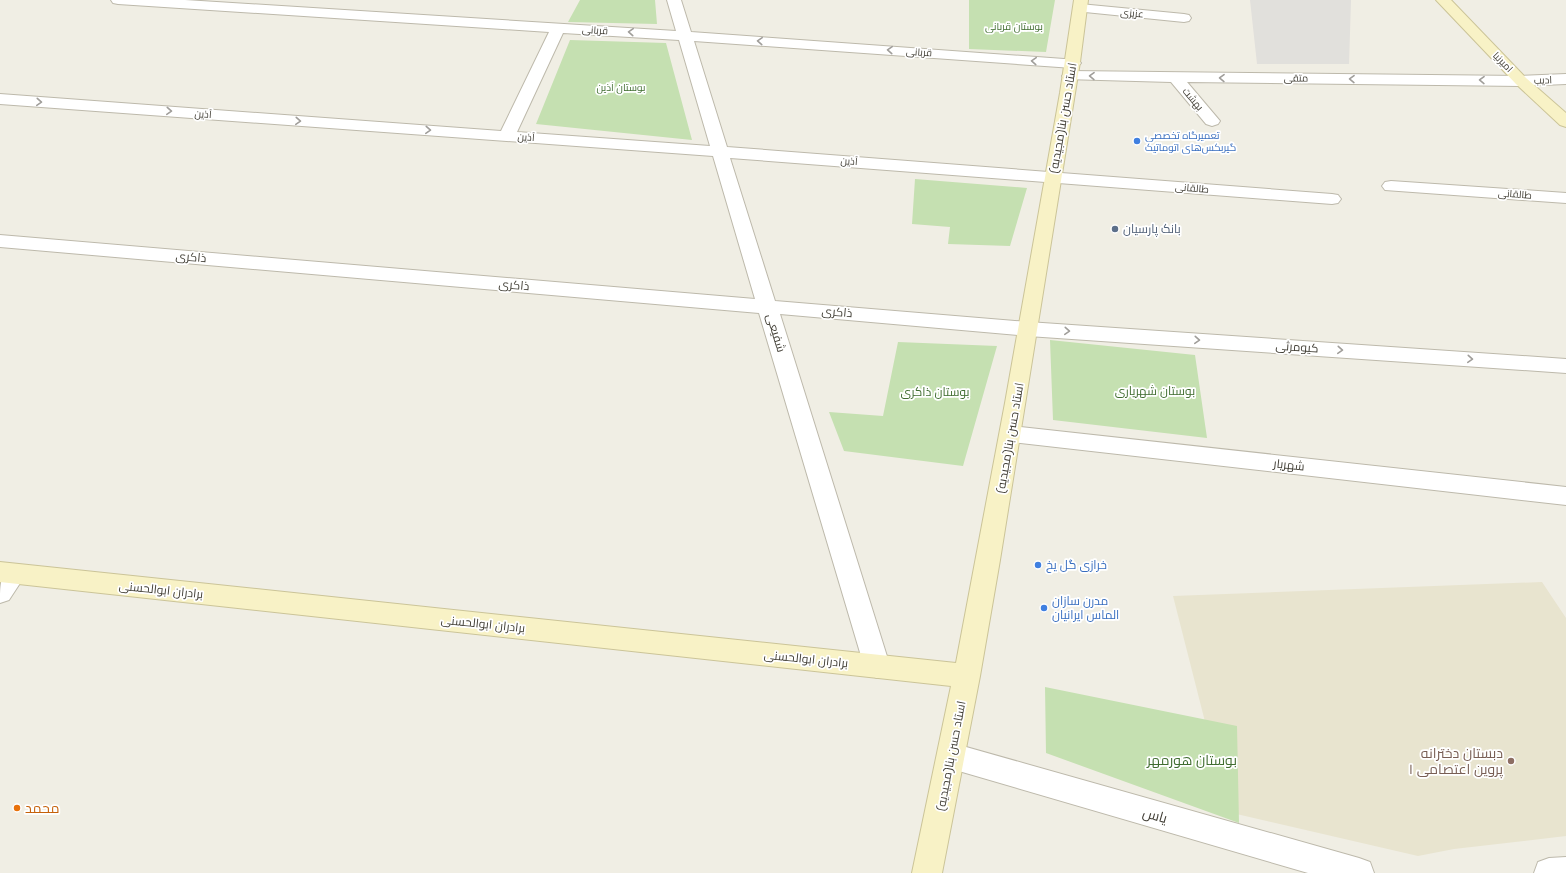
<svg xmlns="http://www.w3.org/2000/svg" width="1566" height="873" font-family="'Space Grotesk',Cairo,sans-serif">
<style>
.education{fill:#e8e4cf}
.green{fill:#c5e0b1}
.parking{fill:#e1e0dc}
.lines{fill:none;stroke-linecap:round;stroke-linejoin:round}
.street-casing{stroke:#bdb9ab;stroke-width:2}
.secondary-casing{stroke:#cbc498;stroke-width:2}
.street{fill:#fff;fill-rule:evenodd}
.secondary{fill:#f8f2c6;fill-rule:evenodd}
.oneway{stroke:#a09e9a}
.shop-dot{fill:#3f7fe0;stroke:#fff;stroke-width:1.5}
.service-dot{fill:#5c6f8a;stroke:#fff;stroke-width:1.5}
.education-dot{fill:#8d6e63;stroke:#fff;stroke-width:1.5}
.food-dot{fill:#e8710a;stroke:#fff;stroke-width:1.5}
.labels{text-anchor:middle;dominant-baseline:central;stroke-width:3.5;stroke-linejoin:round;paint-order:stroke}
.far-street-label{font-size:10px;fill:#413e35;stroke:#fff}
.far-park-label{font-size:10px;fill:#3f6c2f;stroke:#fff}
.far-shop-label{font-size:10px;fill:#366cbe;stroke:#fff;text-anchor:start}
.street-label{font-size:12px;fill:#413e35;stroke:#fff}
.service-label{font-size:12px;fill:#4e5e75;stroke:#fff;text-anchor:start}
.park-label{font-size:12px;fill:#3f6c2f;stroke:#fff}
.shop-label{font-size:12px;fill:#366cbe;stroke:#fff;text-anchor:start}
.near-education-label{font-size:14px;fill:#785e54;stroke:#fff;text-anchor:end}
.near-park-label{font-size:14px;fill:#3f6c2f;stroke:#fff}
.near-food-label{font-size:14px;fill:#c56008;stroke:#fff;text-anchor:start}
.near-street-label{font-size:14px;fill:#413e35;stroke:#fff}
</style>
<rect width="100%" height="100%" fill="#f0eee4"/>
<path class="education" d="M1542,582L1566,618V836L1454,849L1418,856L1228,812L1173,596Z"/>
<path class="green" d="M580,0H655L657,24L568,22Z
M969,0H1055L1046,52L969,49Z
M570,40L666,43L692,140L536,124Z
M915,179L1027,188L1010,246L948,244L950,227L912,224Z
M1050,340L1195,355L1207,438L1053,420Z
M898,342L997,346L963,466L844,451L829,412L883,416Z
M1045,687L1237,726L1239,823L1046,753Z"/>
<path class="parking" d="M1250,0H1351L1349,64H1257Z"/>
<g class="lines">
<defs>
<path id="street" d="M111,0H185L676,31L667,0H681L691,32L1078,60L1081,63L1078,66L1073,68L694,41L727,147L1332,194L1338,195L1341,199L1338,203L1332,204L730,158L775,301L1028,322L1566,359V373L1028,336L780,314L890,666L886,674L877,678L868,674L864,666L759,313L0,247V235L755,299L713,156L0,104V94L501,131L549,32L118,4L113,3ZM563,33L679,40L710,146L517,132Z
M1080,4L1184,14L1189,15L1191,18L1189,21L1184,22L1075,11L1073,8L1075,5Z
M1070,71L1521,76L1566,74V84L1521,86L1187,82L1220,121L1218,124L1212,126L1206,124L1171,82L1065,79L1062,76L1065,73Z
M1391,181L1566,193V203L1385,190L1382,186L1385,182Z
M1012,426L1566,487V505L1012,442L1004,440L1001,434L1004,428Z
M14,564L23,567L26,574L9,600L0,603C0,586 0,571 14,564Z
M952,743L1359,858L1370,862L1374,873H1308L952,769L942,765L938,756L942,747Z
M1566,857V873H1534L1538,862L1549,858Z"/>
<path id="secondary" d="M1074,0H1088L1080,62L1000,560L980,676L942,873H912L951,686L0,582V562L956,663L1005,403L1060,93Z
M1436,0H1451L1526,78L1566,113V127L1560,125L1516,84Z"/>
</defs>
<use href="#street" class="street-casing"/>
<use href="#secondary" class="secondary-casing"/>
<use href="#street" class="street"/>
<use href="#secondary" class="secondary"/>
</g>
<defs><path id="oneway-chevron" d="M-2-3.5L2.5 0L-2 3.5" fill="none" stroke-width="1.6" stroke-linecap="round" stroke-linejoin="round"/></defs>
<g class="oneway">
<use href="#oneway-chevron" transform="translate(631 32) rotate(-176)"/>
<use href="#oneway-chevron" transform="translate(760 41) rotate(-176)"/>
<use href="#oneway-chevron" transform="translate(890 50) rotate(-176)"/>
<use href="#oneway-chevron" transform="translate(1034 61) rotate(-176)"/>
<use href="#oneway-chevron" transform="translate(1092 76) rotate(-179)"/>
<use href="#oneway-chevron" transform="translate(1222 78) rotate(-179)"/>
<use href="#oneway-chevron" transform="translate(1352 79) rotate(-179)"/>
<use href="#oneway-chevron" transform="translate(1482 80) rotate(-179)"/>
<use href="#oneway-chevron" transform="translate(39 102) rotate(4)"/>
<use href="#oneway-chevron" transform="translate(169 111) rotate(4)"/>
<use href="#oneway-chevron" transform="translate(298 121) rotate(4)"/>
<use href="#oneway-chevron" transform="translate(428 130) rotate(4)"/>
<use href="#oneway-chevron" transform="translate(1067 331) rotate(4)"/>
<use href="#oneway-chevron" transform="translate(1197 340) rotate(4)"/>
<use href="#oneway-chevron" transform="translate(1340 350) rotate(4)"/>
<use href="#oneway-chevron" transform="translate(1470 359) rotate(4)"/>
</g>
<g class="shop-dot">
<circle cx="1137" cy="141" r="4"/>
<circle cx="1038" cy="565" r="4"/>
<circle cx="1044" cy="608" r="4"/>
</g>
<circle class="service-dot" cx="1115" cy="229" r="4"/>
<circle class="education-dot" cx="1511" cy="761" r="4"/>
<circle class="food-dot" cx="17" cy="808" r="4"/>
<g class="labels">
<g class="far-street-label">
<text transform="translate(1132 13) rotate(5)">عزیزی</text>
<text transform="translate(595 30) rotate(4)">قربانی</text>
<text transform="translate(919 52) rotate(4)">قربانی</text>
<text transform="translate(1503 62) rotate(46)">امیرنیا</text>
<text transform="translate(1296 78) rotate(1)">متقی</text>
<text transform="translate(1543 80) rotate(-2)">ادیب</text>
<text transform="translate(1193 99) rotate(50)">بهشت</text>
<text transform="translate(203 114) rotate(4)">آذین</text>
<text transform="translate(526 137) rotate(4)">آذین</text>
<text transform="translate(849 161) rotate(4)">آذین</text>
<text transform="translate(1192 188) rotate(5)">طالقانی</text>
<text transform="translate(1515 194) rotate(4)">طالقانی</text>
</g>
<g class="far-park-label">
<text x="1014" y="26">بوستان قربانی</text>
<text x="621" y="87">بوستان آذین</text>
</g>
<g class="far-shop-label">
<text x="1145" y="135">تعمیرگاه تخصصی<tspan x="1145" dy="12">گیربکس‌های اتوماتیک</tspan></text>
</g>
<g class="street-label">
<text transform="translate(1063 118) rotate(-80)">استاد حسن بنا(مجیدیه)</text>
<text transform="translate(191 257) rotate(5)">ذاکری</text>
<text transform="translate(514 285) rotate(5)">ذاکری</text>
<text transform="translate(837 312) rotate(5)">ذاکری</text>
<text transform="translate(776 333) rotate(73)">شفیعی</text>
<text transform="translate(1297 347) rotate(4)">کیومرثی</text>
<text transform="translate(1010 438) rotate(-80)">استاد حسن بنا(مجیدیه)</text>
<text transform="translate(1289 465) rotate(6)">شهریار</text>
<text transform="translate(161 590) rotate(6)">برادران ابوالحسنی</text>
<text transform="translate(483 624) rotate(6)">برادران ابوالحسنی</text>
<text transform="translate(806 659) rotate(6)">برادران ابوالحسنی</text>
<text transform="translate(951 756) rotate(-79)">استاد حسن بنا(مجیدیه)</text>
</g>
<g class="service-label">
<text x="1123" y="229">بانک پارسیان</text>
</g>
<g class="park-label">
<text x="1155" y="391">بوستان شهریاری</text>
<text x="935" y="392">بوستان ذاکری</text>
</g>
<g class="shop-label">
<text x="1046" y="565">خرازی گل یخ</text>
<text x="1052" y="601">مدرن سازان<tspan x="1052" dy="14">الماس ایرانیان</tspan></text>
</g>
<g class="near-education-label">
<text x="1503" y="753">دبستان دخترانه<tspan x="1503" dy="16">پروین اعتصامی ۱</tspan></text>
</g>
<g class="near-park-label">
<text x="1192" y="760">بوستان هورمهر</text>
</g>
<g class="near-food-label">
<text x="25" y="808">محمد</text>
</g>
<g class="near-street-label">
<text transform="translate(1155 815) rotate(16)">یاس</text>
</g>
</g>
</svg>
